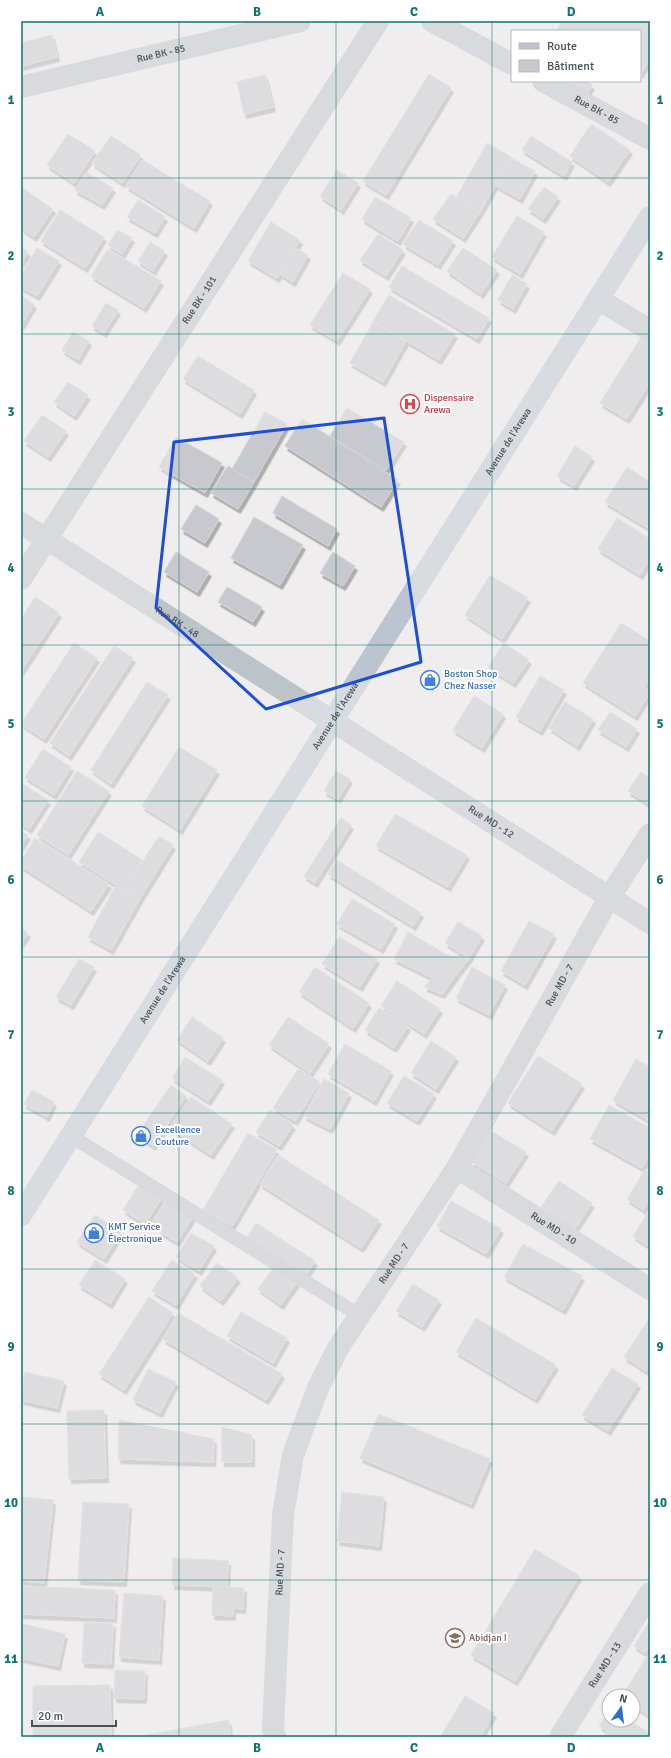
<svg xmlns="http://www.w3.org/2000/svg" width="671" height="1758" font-family="Signika,sans-serif">
<style>
.building{fill:#c7c9cf;stroke:#d1d3d7;filter:url(#shadow)}
.lines{fill:none;stroke-linecap:round;stroke-linejoin:round}
.lane{stroke:#bcc4ca;stroke-width:14}
.street{stroke:#bcc4ca;stroke-width:22}
.secondary{stroke:#bcc5cf;stroke-width:22}
.marked{fill:none;stroke:#1d4ed8;stroke-width:3;stroke-linejoin:round}
.grid{fill:none;stroke:#0f766e;stroke-width:1;stroke-opacity:0.55}
.labels{text-anchor:middle;dominant-baseline:central;stroke-width:4;stroke-linejoin:round;paint-order:stroke}
.street-label{font-size:10px;fill:#475058;stroke:#fff}
.health-label{font-size:10px;fill:#be3a42;stroke:#fff;text-anchor:start}
.shop-label{font-size:10px;fill:#366cbe;stroke:#fff;text-anchor:start}
.education-label{font-size:10px;fill:#785e54;stroke:#fff;text-anchor:start}
.neatline{fill:none;stroke:#0f766e;stroke-width:1.5}
.grid-label{font-size:13px;text-anchor:middle;font-weight:bold;fill:#0f766e}
</style>
<defs>
<filter id="shadow"><feDropShadow dx="2.5" dy="4.5" stdDeviation="0" flood-color="#0004"/></filter>
</defs>
<rect width="100%" height="100%" fill="#efeded"/>
<path class="building" d="M562,21H648L650,22V59L640,74V31H556Z
M52,35L57,57L21,66V43Z
M429,74L451,88L386,195L363,181Z
M265,75L273,107L244,114L237,82Z
M568,81H585L592,85L585,98L565,87Z
M591,124L630,150L608,182L570,156Z
M68,134L95,151L74,183L47,165Z
M111,136L141,155L122,183L92,163Z
M531,136L572,162L564,176L522,150Z
M487,143L511,157L480,212L456,198Z
M511,158L535,171L520,199L495,185Z
M142,160L210,201L194,228L126,186Z
M337,170L358,183L341,210L320,196Z
M86,172L113,188L102,205L75,190Z
M21,187L53,209L34,237L21,228Z
M544,187L558,197L543,219L528,209Z
M451,194L480,212L463,238L433,219Z
M375,197L411,218L398,241L362,219Z
M138,200L165,217L155,233L127,217Z
M60,210L104,237L85,268L41,241Z
M517,216L544,232L520,274L492,257Z
M419,220L453,241L438,265L403,244Z
M271,222L300,240L277,278L248,261Z
M118,230L132,238L122,254L108,245Z
M378,234L403,250L386,276L360,260Z
M150,242L165,251L153,271L138,261Z
M21,247L28,252L21,263Z
M37,248L59,261L37,296L21,287V275Z
M295,248L308,255L293,282L280,274Z
M463,248L497,270L481,294L447,271Z
M108,249L161,281L144,308L91,276Z
M402,266L489,318L477,339L389,287Z
M343,273L370,289L337,341L310,325Z
M512,275L527,284L513,309L498,300Z
M389,295L455,334L439,360L373,321Z
M21,296L34,304L21,326Z
M106,303L118,310L104,333L92,326Z
M373,322L406,341L383,382L350,363Z
M73,332L89,341L78,360L62,350Z
M643,334L650,338V382L627,419L600,403Z
M198,356L254,390L240,414L183,379Z
M68,382L88,395L74,416L54,402Z
M347,408L404,442L386,470L330,436Z
M265,412L287,424L254,482L232,469Z
M42,415L66,431L48,457L24,441Z
M302,419L398,480L381,507L285,446Z
M176,437L222,463L205,493L159,467Z
M575,446L592,457L574,486L557,476Z
M228,466L254,482L238,509L211,493Z
M627,467L650,482V529L605,502Z
M282,496L337,529L328,546L273,513Z
M196,505L219,519L205,543L181,529Z
M254,517L303,545L280,585L231,558Z
M617,518L650,539V559L640,575L598,549Z
M176,552L209,572L197,592L164,572Z
M333,552L355,566L343,586L320,573Z
M490,575L528,598L502,639L465,615Z
M227,587L262,607L253,622L218,602Z
M35,597L59,613L21,671V619Z
M621,623L650,641V677L644,687L650,692L635,716L583,683Z
M74,643L97,658L44,739L21,724Z
M504,643L529,660L513,683L488,667Z
M114,646L133,658L69,756L50,743Z
M540,676L564,690L540,731L516,717Z
M147,682L168,695L111,784L91,770Z
M474,696L503,714L482,748L453,730Z
M565,702L593,719L577,746L549,728Z
M610,712L637,729L626,747L598,730Z
M179,747L217,770L180,830L142,806Z
M43,749L71,767L54,795L25,777Z
M77,771L109,791L68,855L37,835Z
M336,771L350,779L338,799L324,791Z
M641,772L650,778V805L628,791Z
M21,783L48,800L29,829L21,824Z
M395,814L467,855L448,887L376,846Z
M341,818L351,825L315,883L304,876Z
M21,831L28,835L21,846Z
M98,832L142,860L124,890L79,862Z
M159,836L173,845L139,900L124,890Z
M35,838L109,884L91,911L21,866V861Z
M337,860L421,913L413,926L328,874Z
M115,887L139,900L111,950L88,937Z
M352,899L395,924L381,949L337,924Z
M529,921L554,934L525,985L501,971Z
M458,922L482,936L469,958L445,943Z
M21,928L28,933L21,943Z
M408,932L449,956L469,958L442,994L424,987L433,978L394,959Z
M339,937L377,959L360,987L322,964Z
M79,959L94,967L71,1005L56,997Z
M315,967L369,1003L353,1028L299,992Z
M472,967L505,985L489,1015L456,998Z
M397,981L440,1009L424,1034L381,1006Z
M379,1008L408,1026L394,1048L365,1030Z
M192,1017L223,1038L208,1061L177,1040Z
M288,1017L329,1044L310,1073L269,1045Z
M431,1041L456,1057L436,1089L411,1073Z
M345,1044L391,1071L374,1101L328,1074Z
M538,1056L582,1084L552,1131L508,1103Z
M185,1057L222,1080L208,1101L172,1078Z
M636,1059L650,1067V1121L613,1100Z
M298,1069L320,1082L295,1121L273,1108Z
M404,1076L434,1094L417,1121L387,1103Z
M324,1079L349,1093L330,1129L304,1116Z
M171,1085L186,1096L153,1146L137,1135Z
M32,1090L54,1102L47,1117L24,1104Z
M191,1097L232,1124L211,1155L170,1128Z
M609,1105L650,1128V1153L642,1168L590,1139Z
M270,1110L293,1125L279,1146L256,1132Z
M491,1131L526,1152L506,1183L472,1162Z
M248,1133L277,1150L232,1226L203,1210Z
M278,1155L379,1220L361,1248L260,1184Z
M645,1170L650,1174V1199L643,1210L627,1199Z
M559,1181L592,1203L574,1230L541,1207Z
M140,1183L162,1197L145,1224L123,1210Z
M167,1199L194,1215L177,1242L158,1231L161,1227L153,1222Z
M451,1201L501,1229L486,1254L437,1226Z
M650,1209V1247L633,1236Z
M95,1215L121,1232L104,1259L77,1242Z
M256,1223L315,1261L306,1275L247,1237Z
M191,1233L214,1246L199,1271L176,1257Z
M523,1244L582,1276L563,1310L504,1277Z
M95,1260L125,1279L110,1304L79,1285Z
M172,1260L195,1274L176,1305L152,1291Z
M217,1263L238,1278L221,1301L200,1286Z
M274,1267L297,1282L281,1305L258,1289Z
M413,1284L439,1300L422,1327L396,1311Z
M149,1297L173,1313L124,1390L99,1374Z
M241,1312L287,1338L273,1363L227,1336Z
M178,1313L282,1374L266,1400L163,1339Z
M476,1318L556,1365L535,1399L456,1352Z
M649,1319L650,1365L646,1371L624,1357Z
M612,1368L638,1384L608,1431L582,1415Z
M148,1369L176,1382L160,1413L133,1400Z
M25,1372L64,1381L57,1408L21,1400Z
M104,1410L106,1478L69,1479L67,1411Z
M379,1414L490,1459L471,1504L360,1458Z
M119,1420L214,1439L213,1462L118,1459Z
M222,1427L252,1435V1462H222Z
M342,1492L384,1497L379,1546L337,1541Z
M21,1497L53,1500L44,1583L21,1581Z
M83,1502L129,1504L124,1582L78,1580Z
M535,1549L579,1576L515,1681L471,1655Z
M173,1558L228,1561L227,1587L172,1585Z
M21,1586L115,1590L114,1618L21,1614Z
M213,1586L244,1588L243,1609L233,1608V1616L212,1615Z
M124,1593L163,1596L159,1660L119,1657Z
M650,1620V1645L645,1653L634,1646Z
M84,1623H113L111,1664L82,1663Z
M23,1624L65,1634L58,1666L21,1658V1636Z
M647,1656L650,1658V1716L633,1705V1696H622Z
M115,1670L145,1671L144,1699L114,1698Z
M110,1685L111,1737H33V1686Z
M465,1696L494,1713L480,1737H440Z
M609,1710V1720H628L648,1732L645,1737H604L608,1731L599,1726Z
M228,1720L231,1737H142V1736Z"/>
<g class="lines">
<path class="lane" d="M71,1136L359,1315"/>
<g class="street">
<path d="M432,21L512,64"/>
<path id="s1" d="M543,81L650,139"/>
<path id="s2" d="M21,87L300,21"/>
<path d="M599,300L650,330"/>
<path id="s3" d="M21,523L650,923"/>
<path id="s4" d="M21,579L378,21"/>
<path id="s5" d="M457,1168L650,1289"/>
<path id="s6" d="M275,1737L273,1730L283,1515L293,1455L318,1388L338,1348L457,1168L609,898L650,834"/>
<path id="s7" d="M560,1737L650,1593"/>
</g>
<path class="secondary" id="s8" d="M21,1215L650,217"/>
</g>
<path d="M0 0H671V1758H0ZM384,418L421,662L266,709L156,608L174,442Z" fill="#efeded" fill-opacity=".55" fill-rule="evenodd"/>
<path class="marked" d="M384,418L421,662L266,709L156,608L174,442Z"/>
<path class="grid" d="M179,21V1737M336,21V1737M492,21V1737M21,178H650M21,334H650M21,489H650M21,645H650M21,801H650M21,957H650M21,1113H650M21,1269H650M21,1424H650M21,1580H650"/>
<defs>
<symbol id="hospital-ring" viewBox="-11 -11 22 22"><circle r="9.5" fill="#fff" stroke="#e0444e" stroke-width="1.5"/><path d="M-5-5h3v3.5h4V-5h3V5h-3V1.5h-4V5h-3Z" fill="#e0444e"/></symbol>
<symbol id="shop-ring" viewBox="-11 -11 22 22"><circle r="9.5" fill="#fff" stroke="#3f7fe0" stroke-width="1.5"/><path d="M-5-2.5h2.3a2.7 3.5 0 0 1 5.4 0H5L5.5 6h-11ZM-1.5-2.5h3a1.5 2.3 0 0 0-3 0Z" fill="#3f7fe0"/></symbol>
<symbol id="school-ring" viewBox="-11 -11 22 22"><circle r="9.5" fill="#fff" stroke="#8d6e63" stroke-width="1.5"/><path d="M0-5L7-2L0 1L-7-2ZM-4 1L0 2.5L4 1V4Q0 6-4 4Z" fill="#8d6e63"/></symbol>
</defs>
<g fill-rule="evenodd">
<use href="#hospital-ring" x="399" y="393" width="22" height="22"/>
<use href="#shop-ring" x="419" y="669" width="22" height="22"/>
<use href="#shop-ring" x="130" y="1125" width="22" height="22"/>
<use href="#shop-ring" x="83" y="1222" width="22" height="22"/>
<use href="#school-ring" x="444" y="1627" width="22" height="22"/>
</g>
<g class="labels">
<g class="street-label">
<text stroke="none"><textPath href="#s2" startOffset="144">Rue BK - 85</textPath></text>
<text stroke="none"><textPath href="#s1" startOffset="61">Rue BK - 85</textPath></text>
<text stroke="none"><textPath href="#s4" startOffset="331">Rue BK - 101</textPath></text>
<text stroke="none"><textPath href="#s8" startOffset="914">Avenue de l'Arewa</textPath></text>
<text stroke="none"><textPath href="#s3" startOffset="185">Rue BK - 48</textPath></text>
<text stroke="none"><textPath href="#s8" startOffset="590">Avenue de l'Arewa</textPath></text>
<text stroke="none"><textPath href="#s3" startOffset="557">Rue MD - 12</textPath></text>
<text stroke="none"><textPath href="#s6" startOffset="825">Rue MD - 7</textPath></text>
<text stroke="none"><textPath href="#s8" startOffset="266">Avenue de l'Arewa</textPath></text>
<text stroke="none"><textPath href="#s5" startOffset="114">Rue MD - 10</textPath></text>
<text stroke="none"><textPath href="#s6" startOffset="501">Rue MD - 7</textPath></text>
<text stroke="none"><textPath href="#s6" startOffset="165">Rue MD - 7</textPath></text>
<text stroke="none"><textPath href="#s7" startOffset="85">Rue MD - 13</textPath></text>
</g>
<g class="health-label">
<text x="424" y="398">Dispensaire<tspan x="424" dy="12">Arewa</tspan></text>
</g>
<g class="shop-label">
<text x="444" y="674">Boston Shop<tspan x="444" dy="12">Chez Nasser</tspan></text>
<text x="155" y="1130">Excellence<tspan x="155" dy="12">Couture</tspan></text>
<text x="108" y="1227">KMT Service<tspan x="108" dy="12">Électronique</tspan></text>
</g>
<g class="education-label">
<text x="469" y="1638">Abidjan I</text>
</g>
</g>
<rect width="671" height="1758" fill="none" stroke="#ffffff" stroke-width="44"/>
<rect x="511" y="30" width="130" height="52" fill="#ffffff" stroke="#b5b9bc"/>
<rect x="519" y="43" width="20" height="6" fill="#bcc5cf" stroke="#b5b9bc"/>
<text x="547" y="50" font-size="12" fill="#475058">Route</text>
<rect x="519" y="60" width="20" height="12" fill="#c7c9cf" stroke="#b5b9bc"/>
<text x="547" y="70" font-size="12" fill="#475058">Bâtiment</text>
<g transform="translate(621 1708) rotate(14)"><circle r="19" fill="#ffffff" stroke="#b5b9bc"/>
<path d="M0-3L7 15L0 10L-7 15Z" fill="#2c71c9"/>
<text y="-6" font-size="11" font-weight="bold" text-anchor="middle" fill="#475058">N</text>
</g>
<path d="M32 1720v6h84v-6" fill="none" stroke="#475058" stroke-width="2"/>
<text x="38" y="1720" font-size="12" fill="#475058" stroke="#ffffff" stroke-width="3" paint-order="stroke">20 m</text>
<rect x="22" y="22" width="627" height="1714" class="neatline"/>
<g class="grid-label">
<text x="100" y="16">A</text>
<text x="257" y="16">B</text>
<text x="414" y="16">C</text>
<text x="571" y="16">D</text>
<text x="11" y="104">1</text>
<text x="660" y="104">1</text>
<text x="11" y="260">2</text>
<text x="660" y="260">2</text>
<text x="11" y="416">3</text>
<text x="660" y="416">3</text>
<text x="11" y="572">4</text>
<text x="660" y="572">4</text>
<text x="11" y="728">5</text>
<text x="660" y="728">5</text>
<text x="11" y="884">6</text>
<text x="660" y="884">6</text>
<text x="11" y="1039">7</text>
<text x="660" y="1039">7</text>
<text x="11" y="1195">8</text>
<text x="660" y="1195">8</text>
<text x="11" y="1351">9</text>
<text x="660" y="1351">9</text>
<text x="11" y="1507">10</text>
<text x="660" y="1507">10</text>
<text x="11" y="1663">11</text>
<text x="660" y="1663">11</text>
<text x="100" y="1752">A</text>
<text x="257" y="1752">B</text>
<text x="414" y="1752">C</text>
<text x="571" y="1752">D</text>
</g>
</svg>
